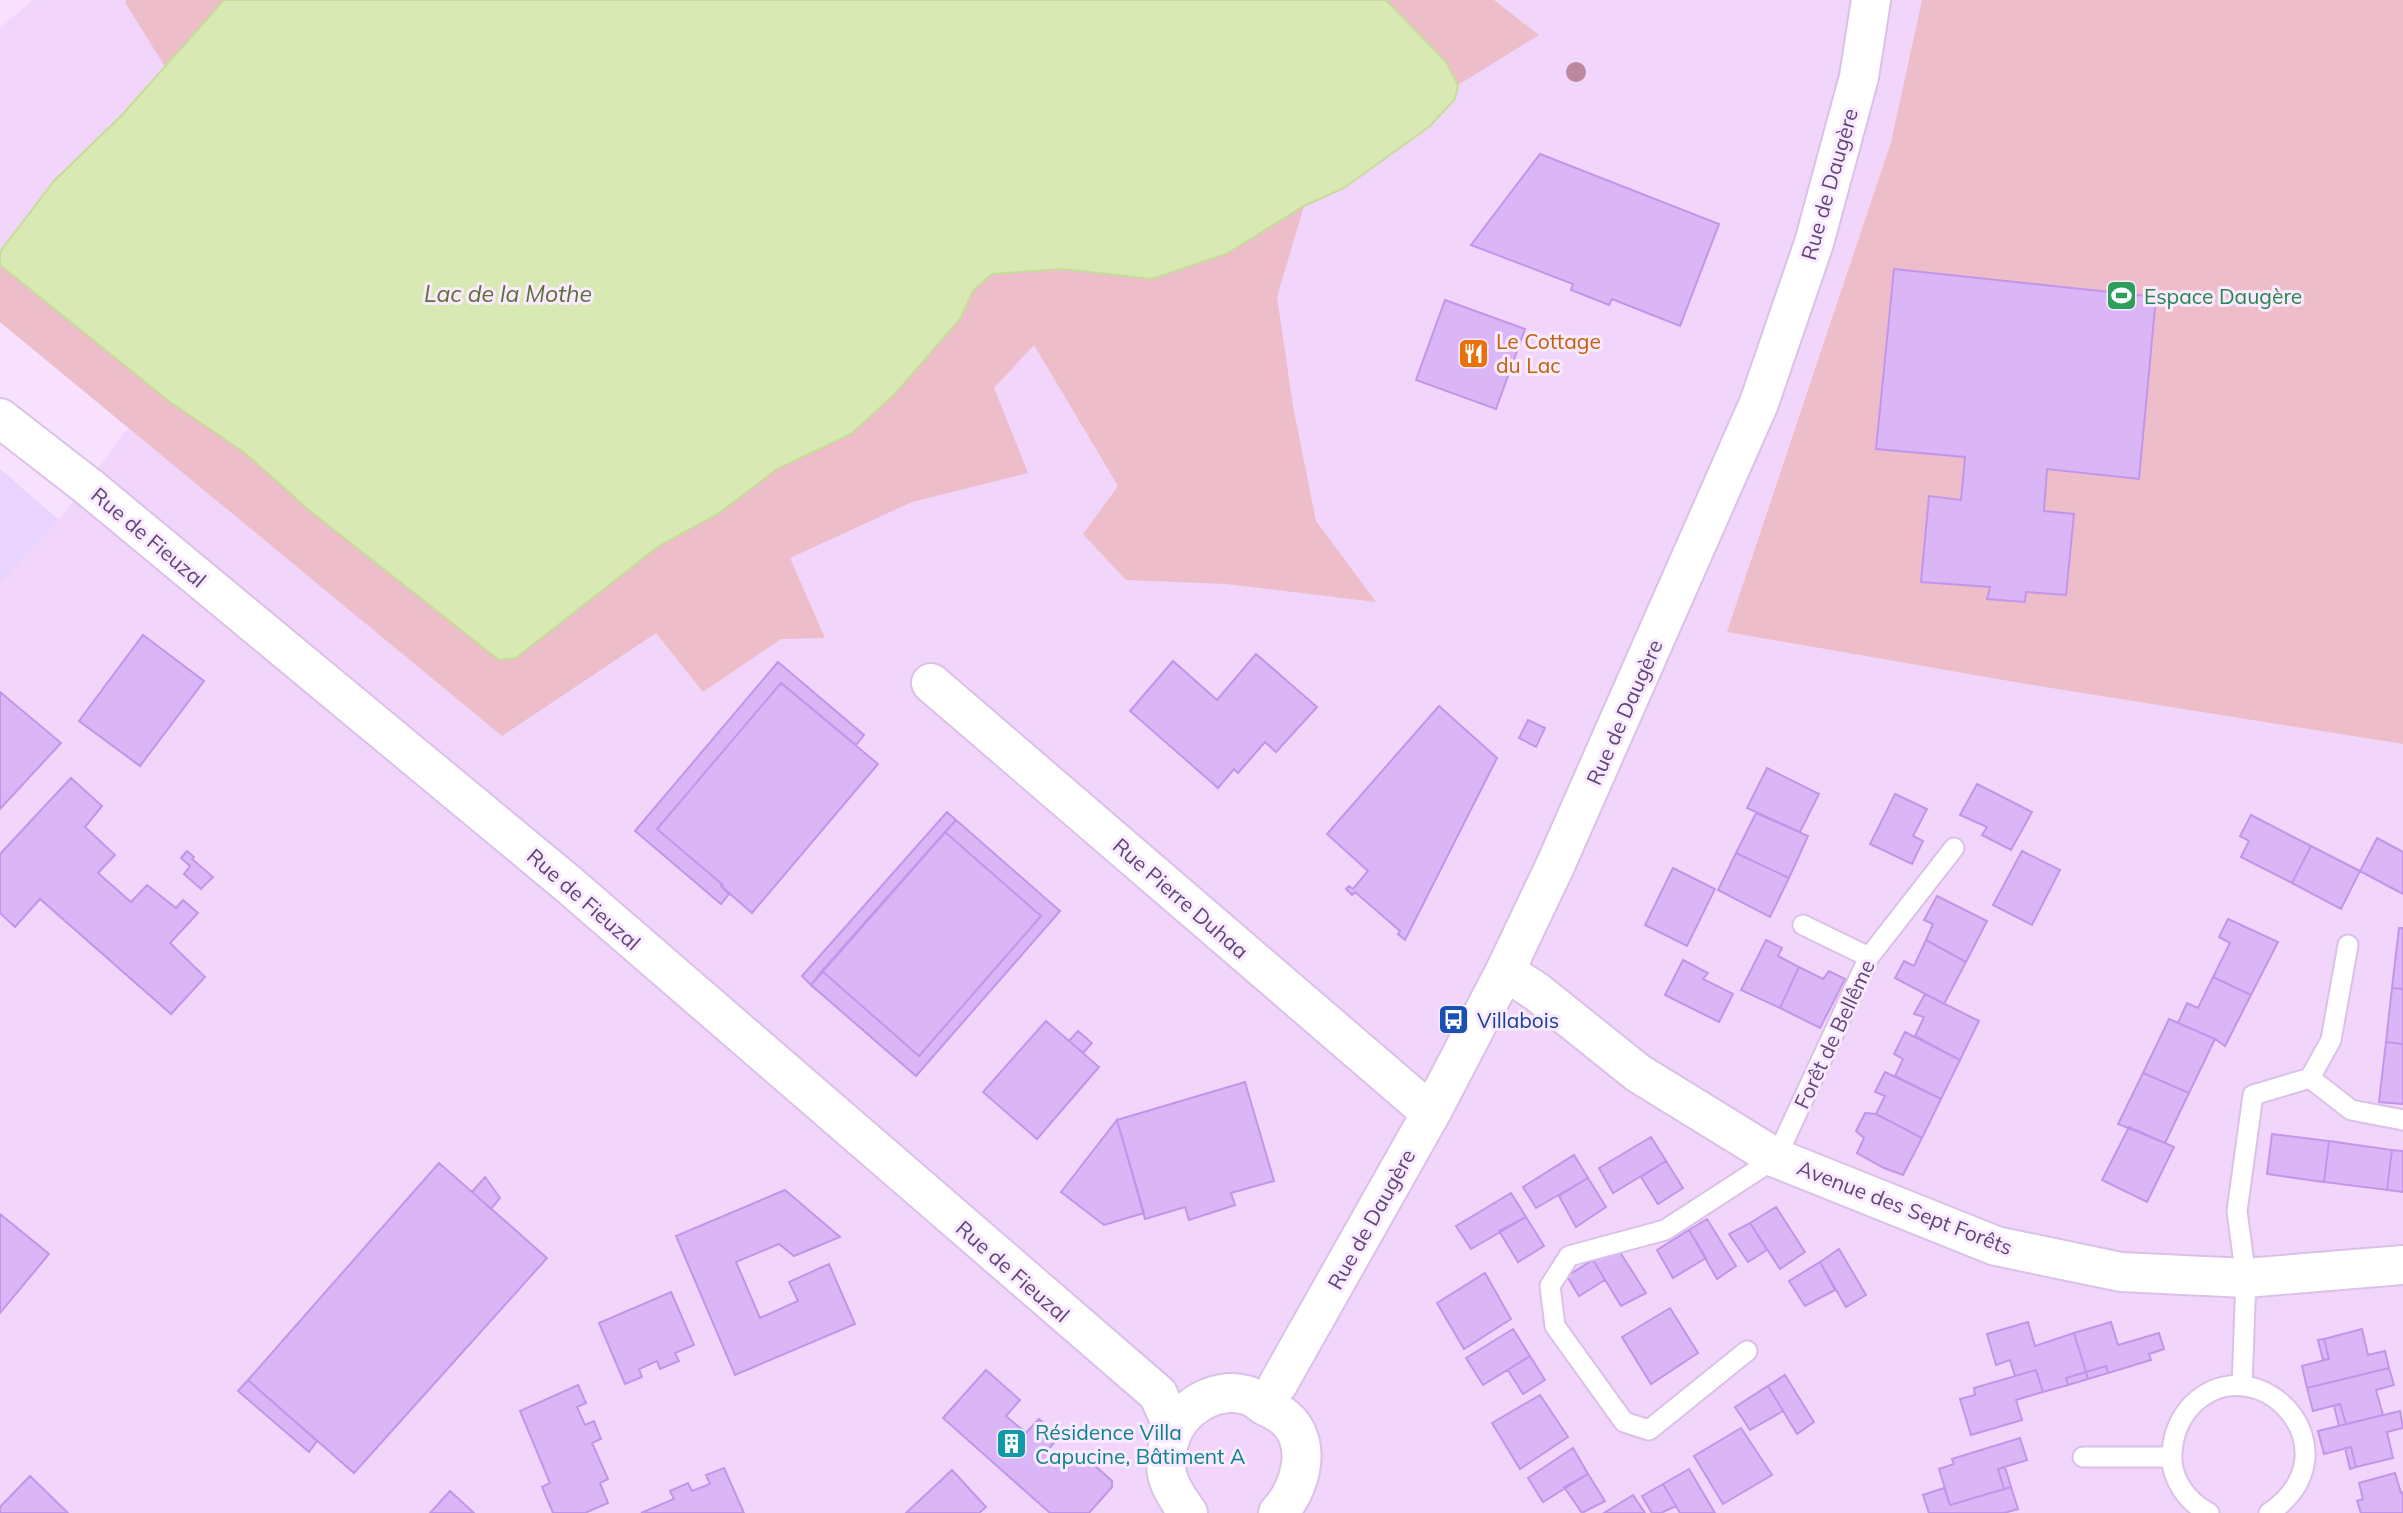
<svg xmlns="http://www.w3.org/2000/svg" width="2403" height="1513" font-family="Mulish,sans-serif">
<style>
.residential{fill:#f1d5fb}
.commercial{fill:#e8d4ff}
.green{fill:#edbeca}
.water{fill:#d9e9b4;stroke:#c7dc99;stroke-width:2}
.building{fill:#dab6f6;stroke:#c395ea;stroke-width:2}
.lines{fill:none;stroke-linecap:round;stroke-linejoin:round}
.service-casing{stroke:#dac1e8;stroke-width:23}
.minor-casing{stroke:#dac1e8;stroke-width:42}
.tertiary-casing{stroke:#dac1e8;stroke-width:42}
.service{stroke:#fff;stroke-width:19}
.minor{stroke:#fff;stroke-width:38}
.tertiary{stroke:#fff;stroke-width:38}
.tree{fill:#bc899c}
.labels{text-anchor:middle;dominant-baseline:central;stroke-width:6;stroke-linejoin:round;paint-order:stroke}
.street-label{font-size:21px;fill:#5f4678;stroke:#fae9ff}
.leisure-label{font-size:21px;fill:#27864d;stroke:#fae9ff;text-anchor:start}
.food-label{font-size:21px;fill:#c56008;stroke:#fae9ff;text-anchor:start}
.transit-label{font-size:21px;fill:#164399;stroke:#fae9ff;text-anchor:start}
.culture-label{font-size:21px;fill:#0d838f;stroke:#fae9ff;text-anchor:start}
.water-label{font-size:23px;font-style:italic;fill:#5c7033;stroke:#fae9ff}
</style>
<rect width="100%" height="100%" fill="#f7e1fe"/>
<path class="residential" d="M33,0H1922L1891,142L1728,632L2026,684L2403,744V1513H0V583L59,520L128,428L0,322V28Z"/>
<path class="commercial" d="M0,469L59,520L0,583Z"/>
<path class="green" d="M127,0H224L165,67L125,2Z
M1386,0H1494L1539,35L1458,85L1446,62Z
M1922,0H2403V744L2026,684L1727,632L1891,142Z
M1304,206L1277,297L1293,406L1316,521L1376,602L1226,584L1126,580L1083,534L1118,486L1034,345L994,388L1028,473L912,502L790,558L825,638L781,639L703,692L656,633L502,736L0,322V265L170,402L245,453L310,511L499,660L567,616L659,546L718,514L777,469L851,434L895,394L960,319L973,291L992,274L1062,269L1152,279L1228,253Z"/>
<path class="water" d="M224,0H1386L1446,62L1458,85L1455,99L1430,126L1344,188L1304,206L1228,253L1152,279L1062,269L992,274L973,291L960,319L895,394L851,434L777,469L718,514L659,546L516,658L499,660L310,511L245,453L170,402L0,265V252L54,181L122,115Z"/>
<path class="building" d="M1540,154L1719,224L1680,326L1612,299L1609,305L1571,290L1573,284L1471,245Z
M1894,269L2156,297L2139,479L2047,469L2044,511L2074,514L2066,595L2026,592L2025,602L1987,599L1990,587L1921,582L1929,496L1961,500L1965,457L1876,449Z
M1445,300L1525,329L1496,409L1416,380Z
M143,635L204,681L140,766L79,721Z
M1256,654L1317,707L1276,752L1265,742L1238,773L1234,769L1218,788L1130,711L1173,661L1217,700Z
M778,662L864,735L856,745L781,683L657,829L723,885L721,886L729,894L721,904L635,831Z
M781,683L878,764L752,913L721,886L723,885L657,829Z
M0,692L61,743L0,809Z
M1439,706L1497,758L1405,940L1398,934L1400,931L1355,892L1352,895L1346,889L1349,886L1353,889L1368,871L1327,834Z
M1528,720L1545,728L1536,747L1519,738Z
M1767,768L1819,794L1800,832L1747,808Z
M71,778L102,806L85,827L115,855L98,873L131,902L147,885L176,908L183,900L198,913L170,943L205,977L171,1014L40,899L15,927L0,913V854Z
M1977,784L2032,812L2011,850L1982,835L1987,827L1960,815Z
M1895,794L1927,809L1913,836L1923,841L1912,864L1870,844Z
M947,812L956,820L811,985L802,976Z
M1756,813L1808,836L1789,878L1736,853Z
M2251,815L2311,846L2292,883L2241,857L2249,841L2240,836Z
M956,820L1060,911L916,1076L811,985L822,971L919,1056L1041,916L945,832Z
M945,832L1041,916L919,1056L822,971Z
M2377,838L2403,852V894L2360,871Z
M2311,846L2360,871L2341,909L2292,883Z
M187,851L194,857L192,859L213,877L201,889L184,874L190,866L181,858Z
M2022,851L2060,870L2032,925L1993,905Z
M1736,853L1789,878L1770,917L1718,890Z
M1673,868L1715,889L1687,946L1645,925Z
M1937,896L1987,921L1966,962L1926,940L1933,924L1924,920Z
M2228,919L2278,942L2251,995L2213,977L2230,943L2219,937Z
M2399,928H2403V989L2392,988Z
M1766,940L1782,948L1778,956L1799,967L1780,1008L1741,990Z
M1926,940L1966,962L1944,1004L1895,978L1904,961L1914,966Z
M1683,960L1708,973L1703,979L1733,994L1719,1022L1665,995Z
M1799,967L1823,979L1829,971L1845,979L1820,1028L1780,1008Z
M2213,977L2251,995L2225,1046L2215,1039L2178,1023L2187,1003L2198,1008Z
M2392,988L2403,989V1044L2386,1042Z
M1925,994L1979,1021L1960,1060L1915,1036L1924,1017L1914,1014Z
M2169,1019L2215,1039L2189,1093L2143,1073Z
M1046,1021L1099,1067L1037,1139L983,1092Z
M1078,1031L1092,1043L1083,1053L1069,1041Z
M1905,1032L1960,1060L1941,1099L1895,1076L1903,1059L1894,1054Z
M2386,1042L2403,1044V1104L2379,1102Z
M1885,1072L1941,1099L1922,1138L1876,1114L1885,1096L1875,1092Z
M2143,1073L2189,1093L2165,1143L2118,1124Z
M1245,1082L1274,1181L1231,1193L1235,1205L1189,1220L1185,1207L1145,1219L1117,1120Z
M1865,1113L1876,1114L1922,1138L1903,1175L1884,1168L1857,1153L1864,1138L1856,1131Z
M1117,1120L1144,1213L1104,1225L1061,1192Z
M2129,1127L2174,1147L2147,1202L2102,1180Z
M2272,1134L2329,1141L2324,1182L2267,1174Z
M1651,1137L1666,1161L1613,1193L1599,1168Z
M2329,1141L2392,1150L2387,1190L2324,1182Z
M2392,1150L2403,1151V1192L2387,1190Z
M1574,1155L1588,1178L1536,1208L1523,1187Z
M1666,1161L1683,1188L1658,1204L1641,1177Z
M439,1163L547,1258L354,1473L248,1380Z
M485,1177L500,1198L491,1209L472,1192Z
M1588,1178L1606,1207L1576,1227L1559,1196Z
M785,1190L840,1237L794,1256L779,1244L736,1262L760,1318L798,1301L789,1282L829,1264L855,1324L735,1375L676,1236Z
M1511,1193L1526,1217L1471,1249L1456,1226Z
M1776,1207L1805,1252L1780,1269L1750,1223Z
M0,1214L49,1254L0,1313Z
M1526,1217L1544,1246L1518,1262L1499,1231Z
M1707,1219L1736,1266L1717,1279L1689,1230Z
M1750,1223L1767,1250L1748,1262L1729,1234Z
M1689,1230L1706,1258L1673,1278L1657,1250Z
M1616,1246L1646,1293L1621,1306L1593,1260Z
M1839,1249L1866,1295L1846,1307L1820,1262Z
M1593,1260L1605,1280L1579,1296L1567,1276Z
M1820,1262L1835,1290L1805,1306L1789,1281Z
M1485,1273L1511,1319L1464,1349L1437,1303Z
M671,1292L694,1345L675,1353L679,1361L660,1369L657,1361L639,1369L642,1377L625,1384L599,1323Z
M1670,1308L1698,1353L1651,1384L1622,1337Z
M2028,1322L2035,1346L2074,1333L2086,1372L2066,1378L2068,1385L2043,1392L2036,1370L2015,1376L2010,1360L1996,1365L1987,1334Z
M2111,1322L2118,1345L2159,1333L2164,1349L2149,1354L2151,1360L2108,1373L2106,1366L2086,1372L2074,1333Z
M1513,1329L1530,1356L1483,1385L1466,1358Z
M2362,1329L2368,1355L2385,1351L2389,1368L2307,1388L2302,1366L2329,1359L2324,1339Z
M2324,1339L2329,1359L2323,1360L2318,1340Z
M1530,1356L1545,1380L1523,1394L1508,1370Z
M2106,1366L2108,1373L2088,1379L2086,1372Z
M2389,1368L2394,1385L2376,1390L2383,1415L2346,1424L2340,1404L2313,1411L2307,1388Z
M986,1370L1020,1400L1006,1416L1026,1433L1039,1419L1059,1437L1047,1451L1067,1469L1081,1453L1112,1481V1487L1089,1513H1050L943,1418Z
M2036,1370L2043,1392L2016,1400L2022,1420L1971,1435L1960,1399L1975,1395L1974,1388Z
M2086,1372L2088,1379L2068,1385L2066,1378Z
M1785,1375L1814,1422L1797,1434L1768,1386Z
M248,1380L317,1441L309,1452L238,1391Z
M578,1385L586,1403L577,1407L585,1425L594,1421L601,1439L592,1443L608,1479L600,1483L608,1503L585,1513H553L542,1487L550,1483L520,1411Z
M1768,1386L1783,1411L1750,1430L1735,1407Z
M1540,1395L1568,1437L1520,1469L1492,1423Z
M2340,1404L2346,1424L2339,1426L2334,1406Z
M2400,1411L2403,1428L2387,1432L2393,1458L2356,1467L2351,1447L2324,1454L2318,1431Z
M1741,1428L1772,1475L1723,1504L1694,1456Z
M2020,1438L2027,1460L1998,1469L2004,1489L1950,1505L1939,1469L1954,1464L1952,1459Z
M2351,1447L2356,1467L2350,1469L2345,1448Z
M1573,1448L1588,1474L1543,1502L1528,1478Z
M2005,1467L2011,1487L2004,1489L1998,1469Z
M724,1468L744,1513H641L674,1499L670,1491L688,1483L692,1491L710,1484L706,1475Z
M1689,1469L1715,1513H1680L1676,1506L1663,1484Z
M952,1470L986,1507L979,1513H906Z
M2395,1473L2401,1493L2403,1492V1513H2361L2357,1501L2363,1499L2359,1483Z
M1588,1474L1605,1501L1582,1513L1564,1487Z
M30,1476L68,1513H0V1507Z
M1663,1484L1676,1506L1661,1513H1652L1642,1496Z
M2011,1487L2018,1509L2004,1513H1929L1923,1495L1944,1488L1950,1505Z
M450,1491L474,1513H430Z
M1633,1495L1645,1513H1604Z"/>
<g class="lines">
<defs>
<path id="service" d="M1803,925L1869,957
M2310,1078L2331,1040L2348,945
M1747,1351L1649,1430L1624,1422L1555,1326L1550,1286L1569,1256L1665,1230L1776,1158L1869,957L1954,848
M2242,1386L2246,1278L2237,1211L2253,1095L2310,1078L2351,1110L2403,1120
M2083,1457H2171
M2209,1513C2187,1502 2170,1478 2172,1453C2173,1434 2179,1419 2192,1405C2258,1341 2360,1451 2269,1513"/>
<path id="minor" d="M931,683L1431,1113
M1505,971L1537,992L1638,1073L1776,1158L1996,1246L2121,1272L2246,1278L2403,1265
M1278,1384L1431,1113L1505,971L1555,866L1759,403L1814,243L1859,77L1871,0"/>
<path id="tertiary" d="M0,418L89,487L567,883L1158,1394L1173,1427
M1188,1513C1169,1487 1160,1471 1170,1439C1179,1409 1214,1386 1246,1395C1253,1396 1259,1402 1265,1406C1271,1409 1278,1412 1284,1417C1314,1441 1301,1489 1278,1513"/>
</defs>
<use href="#service" class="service-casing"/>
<use href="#minor" class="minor-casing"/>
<use href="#tertiary" class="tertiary-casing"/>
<use href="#service" class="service"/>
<use href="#minor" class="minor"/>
<use href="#tertiary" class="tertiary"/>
</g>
<circle class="tree" cx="1576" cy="72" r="10"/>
<defs>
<symbol id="stadium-square" viewBox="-11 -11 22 22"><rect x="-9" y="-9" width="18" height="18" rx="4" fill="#2e9e5b" stroke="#fae9ff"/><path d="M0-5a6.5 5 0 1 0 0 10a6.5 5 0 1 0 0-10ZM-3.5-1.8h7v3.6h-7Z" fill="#fff"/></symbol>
<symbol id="restaurant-square" viewBox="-11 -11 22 22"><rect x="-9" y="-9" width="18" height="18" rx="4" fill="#e8710a" stroke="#fae9ff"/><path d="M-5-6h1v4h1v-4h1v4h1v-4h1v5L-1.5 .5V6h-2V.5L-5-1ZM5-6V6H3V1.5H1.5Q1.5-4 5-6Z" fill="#fff"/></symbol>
<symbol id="bus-square" viewBox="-11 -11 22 22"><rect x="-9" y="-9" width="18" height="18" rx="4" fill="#1a4fb4" stroke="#fae9ff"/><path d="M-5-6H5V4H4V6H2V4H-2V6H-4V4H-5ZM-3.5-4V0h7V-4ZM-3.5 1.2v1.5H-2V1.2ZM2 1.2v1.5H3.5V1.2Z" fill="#fff"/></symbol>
<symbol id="building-square" viewBox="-11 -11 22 22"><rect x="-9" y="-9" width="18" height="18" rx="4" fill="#0f9aa8" stroke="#fae9ff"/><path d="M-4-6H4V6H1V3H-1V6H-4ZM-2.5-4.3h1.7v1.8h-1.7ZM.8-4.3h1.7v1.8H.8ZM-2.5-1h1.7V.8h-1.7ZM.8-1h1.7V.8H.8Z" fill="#fff"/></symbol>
</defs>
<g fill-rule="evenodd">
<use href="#stadium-square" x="2104" y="278" width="35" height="35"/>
<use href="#restaurant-square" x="1456" y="336" width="35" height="35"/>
<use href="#bus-square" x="1436" y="1002" width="35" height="35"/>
<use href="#building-square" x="994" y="1426" width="35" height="35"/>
</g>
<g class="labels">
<g class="street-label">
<text transform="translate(1829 184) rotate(-74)">Rue de Daugère</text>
<text transform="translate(149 537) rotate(40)">Rue de Fieuzal</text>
<text transform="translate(1624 712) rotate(-66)">Rue de Daugère</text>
<text transform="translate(1181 898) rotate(41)">Rue Pierre Duhaa</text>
<text transform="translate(584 899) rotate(41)">Rue de Fieuzal</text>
<text transform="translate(1834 1034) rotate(-65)">Forêt de Bellême</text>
<text transform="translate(1905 1207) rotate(21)">Avenue des Sept Forêts</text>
<text transform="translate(1371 1219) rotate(-61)">Rue de Daugère</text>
<text transform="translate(1013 1271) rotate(41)">Rue de Fieuzal</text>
</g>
<g class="leisure-label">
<text x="2144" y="296">Espace Daugère</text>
</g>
<g class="food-label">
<text x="1496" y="341">Le Cottage<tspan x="1496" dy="24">du Lac</tspan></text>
</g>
<g class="transit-label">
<text x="1477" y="1020">Villabois</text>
</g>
<g class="culture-label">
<text x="1035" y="1432">Résidence Villa<tspan x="1035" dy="24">Capucine, Bâtiment A</tspan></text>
</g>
<g class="water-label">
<text x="508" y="293">Lac de la Mothe</text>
</g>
</g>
</svg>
